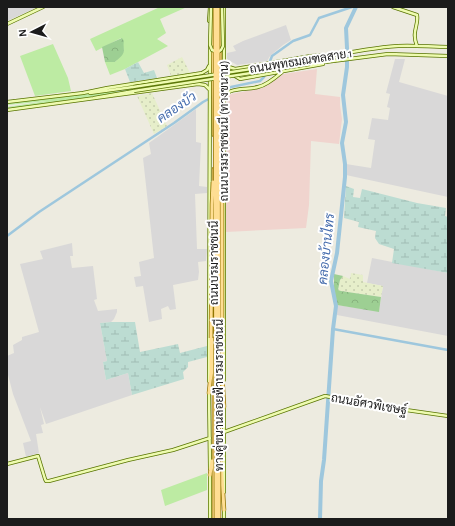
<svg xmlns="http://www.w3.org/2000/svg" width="455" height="526" font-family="'Alegreya Sans',Sarabun,sans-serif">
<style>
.residential{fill:#d9d8d8}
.commercial{fill:#f0d4ce}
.farmland{fill:url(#farmland-dots)}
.grass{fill:#bdeba3}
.forest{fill:url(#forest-crowns)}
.wetland{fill:url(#wetland-marsh)}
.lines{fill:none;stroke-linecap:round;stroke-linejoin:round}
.canal{stroke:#9ec7dd;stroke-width:2.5}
.river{stroke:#9ec7dd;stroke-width:4}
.secondary-casing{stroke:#587401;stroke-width:4}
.primary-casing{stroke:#927500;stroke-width:4.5}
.secondary{stroke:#eefbb0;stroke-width:2.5}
.primary{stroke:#ffde93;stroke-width:3}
.secondary-bridge-casing{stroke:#587401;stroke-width:4;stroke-linecap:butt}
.primary-bridge-casing{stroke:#927500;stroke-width:4.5;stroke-linecap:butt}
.secondary-bridge{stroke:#eefbb0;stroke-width:2.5}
.primary-bridge{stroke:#ffde93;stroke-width:3}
.labels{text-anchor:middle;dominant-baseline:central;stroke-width:4;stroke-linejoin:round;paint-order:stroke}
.street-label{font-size:12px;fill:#1b1b1b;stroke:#fff}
.water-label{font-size:13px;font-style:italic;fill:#456cad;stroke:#fff}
</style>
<defs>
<pattern id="farmland-dots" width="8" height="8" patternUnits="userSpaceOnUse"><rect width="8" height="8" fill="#e6eeca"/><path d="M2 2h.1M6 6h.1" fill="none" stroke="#c5ccad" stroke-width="1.8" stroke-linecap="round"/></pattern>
<pattern id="forest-crowns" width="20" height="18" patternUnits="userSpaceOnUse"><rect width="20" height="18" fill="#9dcf93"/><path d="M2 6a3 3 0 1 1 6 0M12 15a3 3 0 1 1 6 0" fill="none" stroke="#87b17e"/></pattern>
<pattern id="wetland-marsh" width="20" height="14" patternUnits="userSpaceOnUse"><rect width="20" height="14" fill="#bcdcd2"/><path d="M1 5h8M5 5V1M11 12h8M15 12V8" fill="none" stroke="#a1bcb4"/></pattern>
</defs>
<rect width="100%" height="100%" fill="#edebe0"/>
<path class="residential" d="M7,7H38L7,21Z
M286,25L291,40L283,45L270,56L267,61L237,65L227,59V53L236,51L233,46L243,41Z
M395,59H405L399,82L448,96V197L346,175V164L371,168L375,140L368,139L372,118L388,120L390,108L387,107L390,94L386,93Z
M196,109V142L201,143L199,186L207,187V193L195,194L197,249H207L206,261L198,262L199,272L198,280L173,285L176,309L170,310L168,306L161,309L162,319L149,322L143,286L136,287L134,277L141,276L139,262L154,258L143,158L151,154L149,143Z
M72,243L73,256H70L72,268L93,266L97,299L94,300L98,311L117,309V312L114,319L111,322L100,323L107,361L103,362L106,380L128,373L132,395L46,424L40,407L44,424L41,425L43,433L36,434L39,453L26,457L23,443L31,441L13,394L7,371V356L14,353L13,345L22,340V337L39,332L20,264L43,259L40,251Z
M372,258L448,273V336L337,315V305L379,311L383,286L367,283Z"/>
<path class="commercial" d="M317,69L315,94L340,97V105L342,119L339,144L311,141L309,205L306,228L226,232V98L231,94L262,88L283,74Z"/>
<path class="farmland" d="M182,57L190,73L171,76L167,65Z
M152,93L167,126L154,134L137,96Z
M351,273L363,275V282L383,286L381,297L341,291L338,290L340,280L343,276L350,279Z"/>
<path class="grass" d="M160,7H187L160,19L166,33L157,39L168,46L125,69L110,75L105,62H115L124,51L121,38L96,51L90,39Z
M53,44L68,78L71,91L35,96L20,56Z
M116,91V93L33,106L7,108V107L47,101L7,105V103Z
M207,473V490L165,506L161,490Z"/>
<path class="forest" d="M122,38L124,41C123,45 124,47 124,51C123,56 118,59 115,62H105L102,47Z
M334,274L343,276L340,280L338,290L341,291L381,297L379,312L337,305L334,290Z"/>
<path class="wetland" d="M138,62L144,73L154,70L157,78L130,82L125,69Z
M198,76H202L201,82L199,83L116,93V91L157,82Z
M346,186L354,189L353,197L360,198L362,189L417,203L446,208L445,216L448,217V273L392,263L394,249L379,244L375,238L376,231L358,227L359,222L344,218Z
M111,322H135L140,352L178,344L180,353L207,346V357L188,362V367L183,372L184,379L132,395L128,373L106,380L103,362L107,361L100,323Z"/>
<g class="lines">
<path class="canal" d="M7,236L39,212L174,123L203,102L231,87L260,81L264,77L272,56L293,41L310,35L319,18L352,7
M333,329L448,350"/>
<path class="river" d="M320,519L321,481L324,460L333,329L336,306L331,281L337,253L345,177V164L342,143L346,122L343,95L347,67V48L346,28L356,7"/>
<defs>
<path id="secondary" d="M393,7L417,15C419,26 411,31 417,46
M209,21L210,7
M7,24L43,7
M303,61C335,55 367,48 398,46C415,45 431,47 448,47
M225,63L229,67L235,69L311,56L329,55
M310,64L388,54L448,56
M235,70V76L240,79L323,64
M83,93L107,88L202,73L207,70L209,66
M90,93L133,87
M224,96C231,87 247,90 258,87C267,85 275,78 282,72
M94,98L134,91
M7,102L83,93
M7,110L198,84L205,85L209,89
M224,380V7
M209,381L210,46
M209,392L210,469
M224,405V492
M224,432L325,396L385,407L448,416
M7,464L38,456L45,479L46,481H49L128,460L173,450L210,438
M210,474V519
M224,509V519"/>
<path id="primary" d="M213,7L214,135
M220,75V7
M214,169V183
M222,338V372L224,407
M209,393L211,373V338
M220,444L224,510
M210,475L212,461
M214,519V193"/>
</defs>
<use href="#secondary" class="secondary-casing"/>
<use href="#primary" class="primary-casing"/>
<use href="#secondary" class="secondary"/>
<use href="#primary" class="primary"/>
<defs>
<path id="secondary-bridge" d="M211,7L210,45L212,50L218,52L221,50L223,46L222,7
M133,87L303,61
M134,91L310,64"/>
<path id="primary-bridge" d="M215,7L216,519
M218,7L219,519
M220,181L222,204V338
M211,338L212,204L213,182"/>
</defs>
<use href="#secondary-bridge" class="secondary-bridge-casing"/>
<use href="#primary-bridge" class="primary-bridge-casing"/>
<use href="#secondary-bridge" class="secondary-bridge"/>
<use href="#primary-bridge" class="primary-bridge"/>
</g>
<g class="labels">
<g class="street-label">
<text transform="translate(301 61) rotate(-9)">ถนนพุทธมณฑลสาย 1</text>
<text transform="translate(224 131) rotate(-90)">ถนนบรมราชชนนี (ทางขนาน)</text>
<text transform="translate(214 263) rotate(-90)">ถนนบรมราชชนนี</text>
<text transform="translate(219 395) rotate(-90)">ทางคู่ขนานลอยฟ้าบรมราชชนนี</text>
<text transform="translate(369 404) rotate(10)">ถนนอัศวพิเชษฐ์</text>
</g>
<g class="water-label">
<text transform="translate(177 108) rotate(-34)">คลองบัว</text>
<text transform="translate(327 249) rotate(-84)">คลองบ้านไทร</text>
</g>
</g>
<rect width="455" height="526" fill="none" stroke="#1b1b1b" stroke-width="16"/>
<g transform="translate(32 32) rotate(264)" stroke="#ffffff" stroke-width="3" paint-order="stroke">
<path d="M0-3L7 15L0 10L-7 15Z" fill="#1b1b1b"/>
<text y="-6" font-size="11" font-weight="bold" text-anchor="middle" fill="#1b1b1b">N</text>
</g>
</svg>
